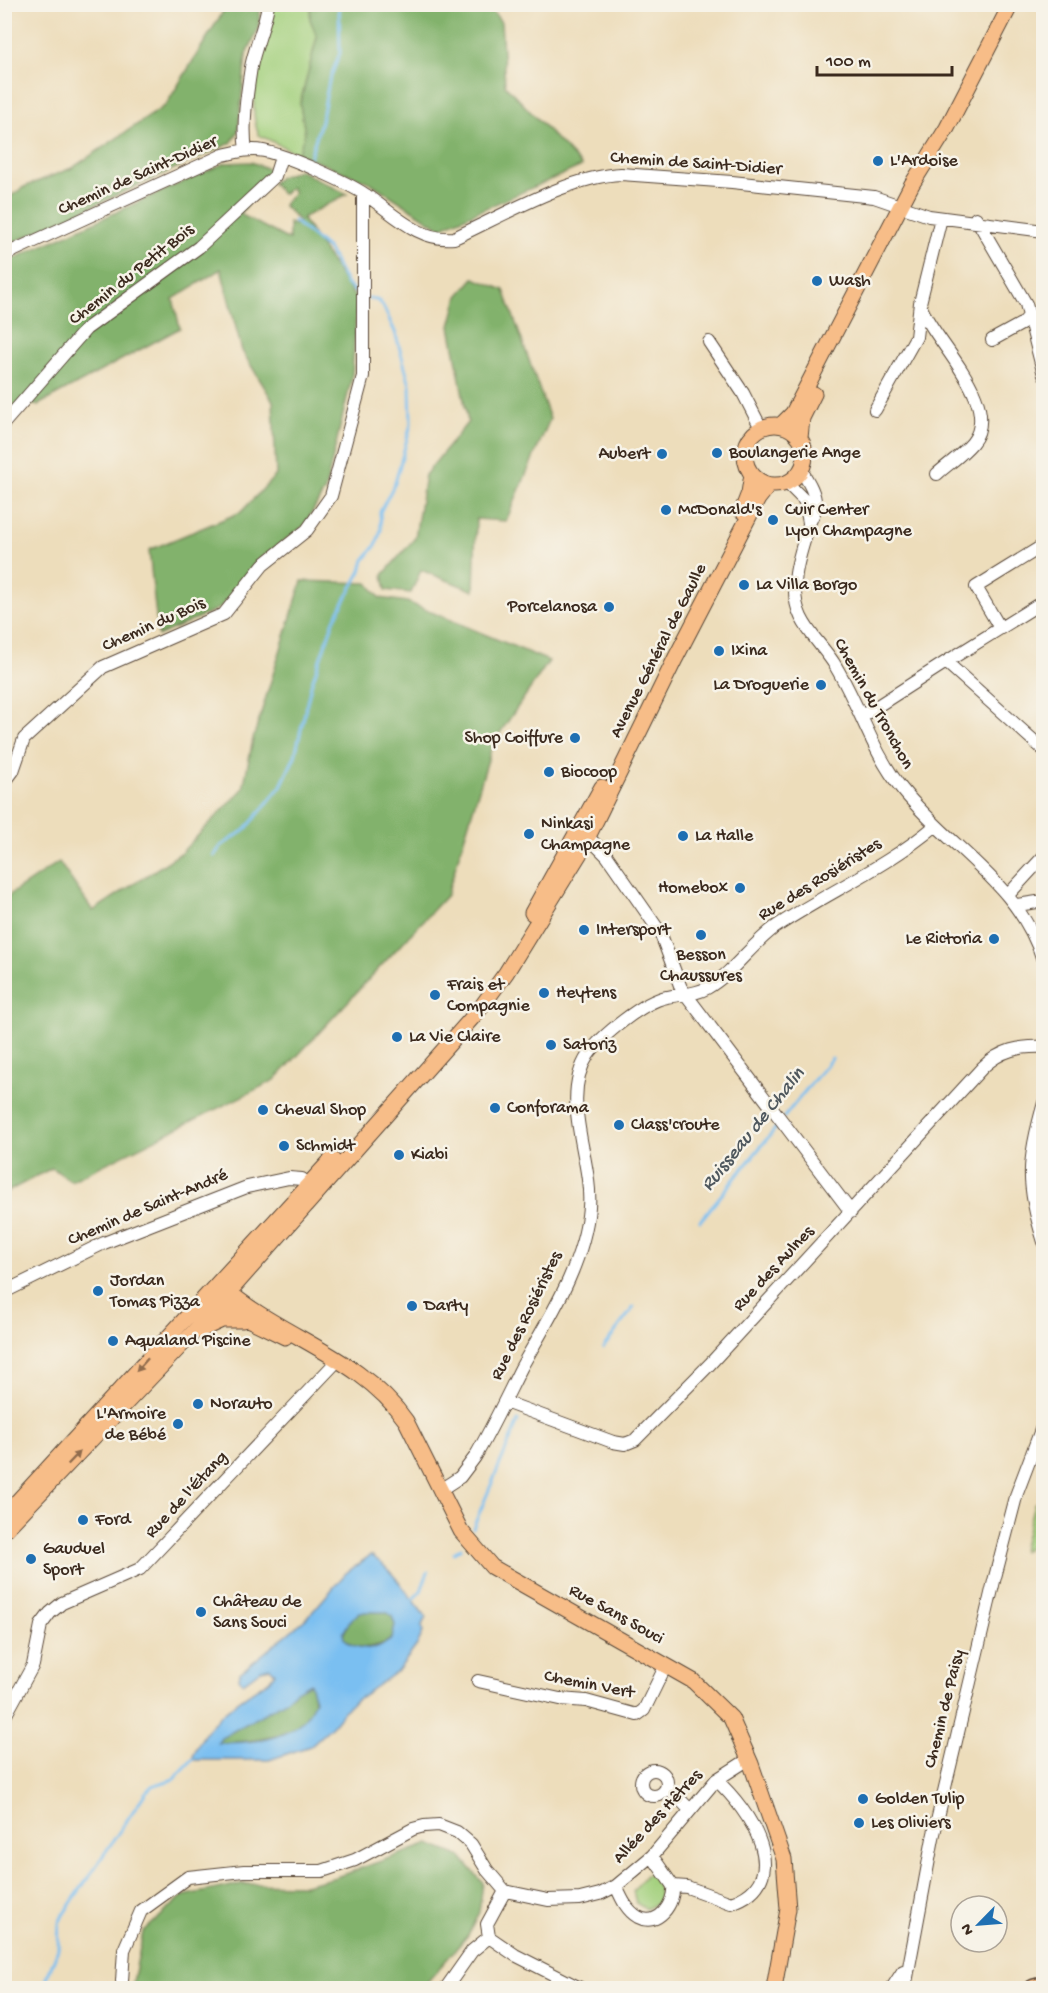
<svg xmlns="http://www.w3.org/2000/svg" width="1048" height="1993" font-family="'Gochi Hand',sans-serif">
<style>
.green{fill:#a3d07d;stroke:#6f7d4e;stroke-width:1.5}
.forest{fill:#82b26c;stroke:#5e6e45;stroke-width:1.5}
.water{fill:#7abff1;stroke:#5a7488;stroke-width:1.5;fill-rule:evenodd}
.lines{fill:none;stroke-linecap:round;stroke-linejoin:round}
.stream{stroke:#7abff1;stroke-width:3}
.minor-casing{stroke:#564536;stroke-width:14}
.major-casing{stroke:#564536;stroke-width:17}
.highway-casing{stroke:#564536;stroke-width:19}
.minor{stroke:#fff;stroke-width:12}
.major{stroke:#f7bd88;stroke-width:15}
.highway{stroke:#f7bd88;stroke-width:16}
.oneway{fill:#906c4e}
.poi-dot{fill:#1f6fb2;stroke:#f7f3e8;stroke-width:2}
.labels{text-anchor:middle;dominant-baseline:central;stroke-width:5;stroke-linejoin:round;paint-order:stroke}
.poi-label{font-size:18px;fill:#3b2a1e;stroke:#f7f3e8;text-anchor:start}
.street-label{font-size:18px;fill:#3b2a1e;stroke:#f7f3e8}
.water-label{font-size:20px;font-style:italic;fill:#4e575d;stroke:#f7f3e8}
</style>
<rect width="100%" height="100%" fill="#f7f3e8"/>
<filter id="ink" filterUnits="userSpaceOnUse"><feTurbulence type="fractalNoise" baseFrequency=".0167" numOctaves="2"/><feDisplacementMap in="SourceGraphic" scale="12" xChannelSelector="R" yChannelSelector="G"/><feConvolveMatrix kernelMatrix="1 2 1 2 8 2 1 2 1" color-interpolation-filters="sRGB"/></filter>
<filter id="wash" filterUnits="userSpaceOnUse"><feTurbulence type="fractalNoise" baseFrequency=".008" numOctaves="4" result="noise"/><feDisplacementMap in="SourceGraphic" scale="24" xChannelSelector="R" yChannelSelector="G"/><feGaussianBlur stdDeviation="1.35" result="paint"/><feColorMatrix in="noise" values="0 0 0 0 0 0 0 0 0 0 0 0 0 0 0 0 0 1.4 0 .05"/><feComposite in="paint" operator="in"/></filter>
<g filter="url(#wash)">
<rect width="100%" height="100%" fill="#edddbb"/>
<path class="green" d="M273,5H311L310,19L317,37L300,104L305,134L298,154L259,135C243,100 269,42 273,5Z
M1043,1497V1541L1022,1551L1034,1504Z
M651,1874C660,1882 661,1892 658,1903L646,1909L636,1903L633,1891L646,1875Z"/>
<path class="forest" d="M487,4L501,22L505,85L582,166L440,228L371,183L298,154L305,133L300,104L317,37L310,19L311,5Z
M227,5H261L258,29L246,56L238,132L231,143L5,246L4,201L24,187L72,168L166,105Z
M251,162L271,170L268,178L240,214L289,240V223L294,225L299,221L283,205L294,193L291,188L282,194L272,183L280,177L299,170L347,194L302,218L357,300L352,377L325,490L304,526L257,561L220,608L158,636L149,550L241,512L276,475L273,401L242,351L221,269L173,299L180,328L38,405H5L4,263L225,163Z
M474,278L504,290L550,419L506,521L476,519L474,591L421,570L411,593L386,590L383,575L415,538L425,475L468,422L450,326L458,296Z
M302,581L368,583L380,598L407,602L549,661L493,743L447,895L275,1080L71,1181L52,1168L5,1193V898L59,862L93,911L181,853L243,789L253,739Z
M360,1612H386L392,1616L395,1625L392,1639C377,1648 356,1653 342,1637L350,1621Z
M310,1683C332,1738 253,1741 218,1743L221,1738L284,1702L296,1691Z
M429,1844L461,1857L483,1883L479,1912L468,1935L422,1988H132L143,1932L183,1896L241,1884L305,1885L336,1877Z"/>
<path class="water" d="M371,1555C395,1572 407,1594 426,1617L422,1625L423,1632L417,1645L397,1672L349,1705L332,1726L310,1746L269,1760H192C204,1721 236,1702 269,1681L275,1673L270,1668L261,1670L243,1683L239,1679L240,1673L308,1617L346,1573ZM360,1612H386L392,1616L395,1625L392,1639C388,1641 384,1645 380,1646C368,1651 343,1647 343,1633L350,1621ZM310,1683L315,1700C300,1741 256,1743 218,1743L221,1738L284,1702L296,1691Z"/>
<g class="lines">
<path class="stream" d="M310,157L322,118L329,81L340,53L339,4
M294,221L329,250L347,285L360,295
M214,856L221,846L246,829L281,786L295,756L311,685L334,620L361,571L364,560L376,545L381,530L380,512L395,483L411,424L410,385L395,332L383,306L379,301L369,298
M784,1117L832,1058
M700,1221L780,1123
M603,1348L634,1307
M473,1528L518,1421
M454,1553L461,1548
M410,1602L421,1591L428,1572
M43,1988L58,1949L59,1923L63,1915L146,1792L152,1786L174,1779L193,1759"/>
</g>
</g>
<g filter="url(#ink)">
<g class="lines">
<defs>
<path id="minor" d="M246,150C242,125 247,93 251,67C255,46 265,26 268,4
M976,218L1026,304L1044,375
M4,255L223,155C236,152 250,148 264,151C288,156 345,181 366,195C393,213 419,242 454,238C502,216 570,176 621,174L732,182L874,197L929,216L1044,231
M921,307C934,342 1004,404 972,443C962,455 948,464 937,474
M992,340L1023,323L1030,315
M709,342L743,393L761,428
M875,410L916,337L920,303L941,218
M4,423L86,329L199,247L275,176L281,157
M801,470C808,481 817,495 815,508C815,514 810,519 809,525C800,554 787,588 801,617C809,634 823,647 833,662C859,703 871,751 902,789C952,851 1020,883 1044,963
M787,483L805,501L809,523
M1000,628L976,587L1044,545
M946,662L1044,601
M862,716L946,662L1044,750
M4,783L13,771L24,739L103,667L224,614L263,565L307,530L331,496L363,376V193
M582,831L607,856L660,932L681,988L851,1212
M1008,895L1044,856
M1017,905L1044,901
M1044,1103C1027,1161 1026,1185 1044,1242
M4,1292L104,1243L247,1187L289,1178L302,1179L309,1185
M505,1402L613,1442L625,1444L635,1440L710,1364L983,1067C1001,1050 1019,1046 1044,1047
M440,1490L460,1477L475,1457C492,1428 506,1398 521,1368C549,1318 584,1265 589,1207C593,1159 559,1099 588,1055C601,1036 644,1001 667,997C681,994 695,995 707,988C733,973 750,946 774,928C826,893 887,867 935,826
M478,1681L560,1699L586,1701L637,1715L644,1710L666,1665
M4,1718L33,1665L41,1625L50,1613L62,1603L140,1569L338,1360
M641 1783a13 13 0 1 1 26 0a13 13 0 1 1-26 0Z
M667,1786L690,1810
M616,1886C621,1897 626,1910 638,1917C658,1928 675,1903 673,1886L652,1856
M673,1886L687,1887L731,1903C797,1881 749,1809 716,1780
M489,1937L515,1955L580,1988
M122,1981L124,1950L141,1911L188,1877L244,1871H322L355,1860L413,1829L424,1826L439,1825L457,1832L471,1844L487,1870L505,1891L548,1900L580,1899L600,1894L616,1886L652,1856L716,1780L749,1759
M446,1988L472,1951L489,1937L487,1924L505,1891
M892,1988L903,1971
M905,1988L933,1838L994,1581L1017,1493L1044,1422"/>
<path id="major" d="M745 455a30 30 0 1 1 60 0a30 30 0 1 1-60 0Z
M781,425L793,413L912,184L947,128L1011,4
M800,438L802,418L814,394
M742,511L749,493L752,474
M532,913L602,787
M222,1286C279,1337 361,1356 406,1421L461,1531L492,1567L693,1681L731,1718L751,1764L784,1859L788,1909L774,1988
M215,1297L229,1310L285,1337
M198,1331L222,1320H243
M4,1516L332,1159
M4,1531L191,1335L479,1010L506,973L580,853L675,659L758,499L769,485"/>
<path id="highway" d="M1033,1988L1044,1985"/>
</defs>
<use href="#minor" class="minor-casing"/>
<use href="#major" class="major-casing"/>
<use href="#highway" class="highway-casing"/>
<use href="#minor" class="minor"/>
<use href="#major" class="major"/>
<use href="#highway" class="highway"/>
</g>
<defs><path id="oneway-solid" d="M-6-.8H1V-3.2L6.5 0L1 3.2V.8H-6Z" transform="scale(1.5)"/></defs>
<g class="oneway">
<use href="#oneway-solid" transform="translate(142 1365) rotate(132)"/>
<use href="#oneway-solid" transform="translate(74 1458) rotate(-46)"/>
</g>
</g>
<g class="poi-dot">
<circle cx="878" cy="161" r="6"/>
<circle cx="817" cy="281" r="6"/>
<circle cx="717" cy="453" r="6"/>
<circle cx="662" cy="454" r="6"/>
<circle cx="666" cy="510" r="6"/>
<circle cx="773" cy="520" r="6"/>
<circle cx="744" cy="585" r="6"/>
<circle cx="609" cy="607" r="6"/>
<circle cx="719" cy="651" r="6"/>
<circle cx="821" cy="685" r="6"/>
<circle cx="575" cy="738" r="6"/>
<circle cx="549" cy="772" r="6"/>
<circle cx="529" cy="834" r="6"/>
<circle cx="683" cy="836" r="6"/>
<circle cx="740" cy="888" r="6"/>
<circle cx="584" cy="930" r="6"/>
<circle cx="701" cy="935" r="6"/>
<circle cx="994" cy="939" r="6"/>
<circle cx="544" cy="993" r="6"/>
<circle cx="435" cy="995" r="6"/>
<circle cx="397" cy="1037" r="6"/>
<circle cx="551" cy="1045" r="6"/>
<circle cx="495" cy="1108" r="6"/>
<circle cx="263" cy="1110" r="6"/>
<circle cx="619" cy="1125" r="6"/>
<circle cx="284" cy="1146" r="6"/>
<circle cx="399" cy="1155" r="6"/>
<circle cx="98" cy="1291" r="6"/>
<circle cx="412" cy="1306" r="6"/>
<circle cx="113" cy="1341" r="6"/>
<circle cx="198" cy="1404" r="6"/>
<circle cx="178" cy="1424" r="6"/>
<circle cx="83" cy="1520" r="6"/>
<circle cx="31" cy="1559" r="6"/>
<circle cx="201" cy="1612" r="6"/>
<circle cx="863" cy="1799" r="6"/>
<circle cx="859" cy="1823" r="6"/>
</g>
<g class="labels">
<g class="poi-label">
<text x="890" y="161">L'Ardoise</text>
<text x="829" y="281">Wash</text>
<text x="729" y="453">Boulangerie Ange</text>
<text x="650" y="454" text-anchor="end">Aubert</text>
<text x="678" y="510">McDonald's</text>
<text x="785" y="510">Cuir Center<tspan x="785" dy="21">Lyon Champagne</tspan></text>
<text x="756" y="585">La Villa Borgo</text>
<text x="597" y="607" text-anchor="end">Porcelanosa</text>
<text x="731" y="651">Ixina</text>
<text x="809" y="685" text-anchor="end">La Droguerie</text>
<text x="563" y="738" text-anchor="end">Shop Coiffure</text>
<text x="561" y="772">Biocoop</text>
<text x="541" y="824">Ninkasi<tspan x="541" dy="21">Champagne</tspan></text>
<text x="695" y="836">La Halle</text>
<text x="728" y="888" text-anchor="end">Homebox</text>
<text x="596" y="930">Intersport</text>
<text x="982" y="939" text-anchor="end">Le Rictoria</text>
<text x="701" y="955" text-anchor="middle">Besson<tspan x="701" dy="21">Chaussures</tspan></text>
<text x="447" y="985">Frais et<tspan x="447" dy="21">Compagnie</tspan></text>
<text x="556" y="993">Heytens</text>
<text x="409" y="1037">La Vie Claire</text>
<text x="563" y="1045">Satoriz</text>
<text x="507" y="1108">Conforama</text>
<text x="275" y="1110">Cheval Shop</text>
<text x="631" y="1125">Class'croute</text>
<text x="296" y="1146">Schmidt</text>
<text x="411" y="1155">Kiabi</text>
<text x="110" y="1281">Jordan<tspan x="110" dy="21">Tomas Pizza</tspan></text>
<text x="424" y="1306">Darty</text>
<text x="125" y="1341">Aqualand Piscine</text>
<text x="210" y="1404">Norauto</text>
<text x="166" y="1414" text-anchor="end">L'Armoire<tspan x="166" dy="21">de Bébé</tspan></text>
<text x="95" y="1520">Ford</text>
<text x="43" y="1549">Gauduel<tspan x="43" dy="21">Sport</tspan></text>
<text x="213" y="1602">Château de<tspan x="213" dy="21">Sans Souci</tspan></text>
<text x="875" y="1799">Golden Tulip</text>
<text x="871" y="1823">Les Oliviers</text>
</g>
<g class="street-label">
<text transform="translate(696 164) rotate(4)">Chemin de Saint-Didier</text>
<text transform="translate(138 176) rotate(-24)">Chemin de Saint-Didier</text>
<text transform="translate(132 275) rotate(-38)">Chemin du Petit Bois</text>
<text transform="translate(154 625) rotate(-24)">Chemin du Bois</text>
<text transform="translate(659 651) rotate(-63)">Avenue Général de Gaulle</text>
<text transform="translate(873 704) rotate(61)">Chemin du Tronchon</text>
<text transform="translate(820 880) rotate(-32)">Rue des Rosiéristes</text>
<text transform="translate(148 1208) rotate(-23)">Chemin de Saint-André</text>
<text transform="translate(774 1269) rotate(-47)">Rue des Aulnes</text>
<text transform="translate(527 1316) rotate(-64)">Rue des Rosiéristes</text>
<text transform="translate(187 1495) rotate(-47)">Rue de l'Étang</text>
<text transform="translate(616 1615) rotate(29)">Rue Sans Souci</text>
<text transform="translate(589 1685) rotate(11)">Chemin Vert</text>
<text transform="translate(945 1709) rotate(-76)">Chemin de Paisy</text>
<text transform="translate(658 1817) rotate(-47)">Allée des Hêtres</text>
</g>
<g class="water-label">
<text transform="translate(754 1130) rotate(-51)">Ruisseau de Chalin</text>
</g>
</g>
<rect width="1048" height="1993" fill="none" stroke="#f7f3e8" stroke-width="24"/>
<g transform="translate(979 1924) rotate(245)"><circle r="28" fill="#f7f3e8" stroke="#aca397" stroke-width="1.5"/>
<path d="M0-4.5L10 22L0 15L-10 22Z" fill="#1f6fb2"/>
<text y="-9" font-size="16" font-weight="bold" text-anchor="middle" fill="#3b2a1e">N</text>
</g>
<path d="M817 66v9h135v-9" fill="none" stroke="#3b2a1e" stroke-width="3"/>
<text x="826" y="66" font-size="18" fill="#3b2a1e" stroke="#f7f3e8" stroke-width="4.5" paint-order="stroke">100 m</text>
</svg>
